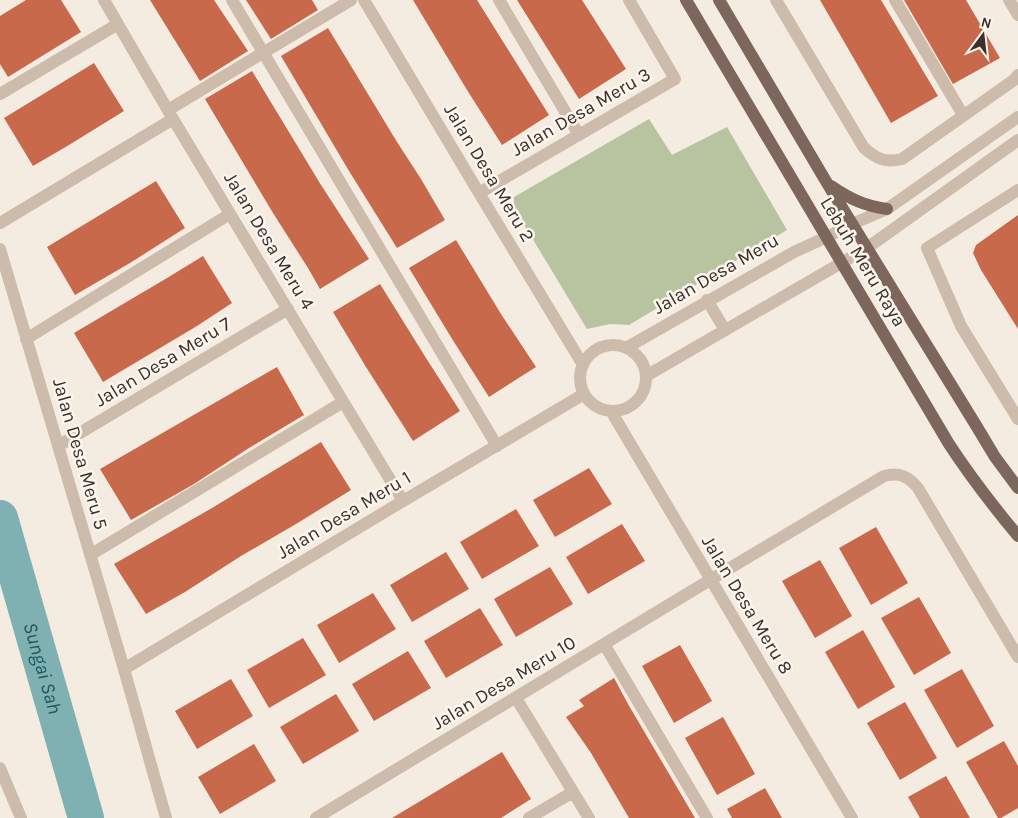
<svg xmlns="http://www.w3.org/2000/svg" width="1018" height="818" font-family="Karla,sans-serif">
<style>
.green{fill:#b8c4a0}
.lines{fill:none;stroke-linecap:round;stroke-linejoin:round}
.river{stroke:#7fb0b2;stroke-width:36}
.building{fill:#c8694b}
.minor{stroke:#cdbbac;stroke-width:12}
.major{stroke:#7d675c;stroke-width:12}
.labels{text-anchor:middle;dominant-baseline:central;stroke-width:5;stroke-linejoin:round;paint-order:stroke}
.street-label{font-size:19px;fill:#3b302b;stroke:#fbf5ee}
.water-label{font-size:20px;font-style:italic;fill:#1f5a5e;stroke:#fbf5ee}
</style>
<rect width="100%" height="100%" fill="#f4ebe1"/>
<path class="green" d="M649,119L672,155L727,127L787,230L629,325L610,324L587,329L514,208V197Z"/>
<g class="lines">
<path class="river" id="s1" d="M0,518L86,818"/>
</g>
<path class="building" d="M26,0H61L81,32L8,77L0,64V16Z
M150,0H214L248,51L200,81Z
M246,0H312L318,10L271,39Z
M413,0H477L549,115L502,145L467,90Z
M517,0H582L626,69L579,99Z
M820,0H881L938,96L891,123Z
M904,0H966L1000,58L953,84Z
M328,28L397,142L421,179L445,220L397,248L349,171L281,56Z
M94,63L124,111L69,145L33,166L4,118Z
M252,71L321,185L369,259L320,289L308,268L273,213L205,99Z
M156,181L185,228L130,263L75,295L47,247Z
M1018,215V329L981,270L973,253L976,245Z
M456,240L501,314L536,367L489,397L454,342L409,268Z
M203,256L232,303L197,326L103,382L74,333L167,278Z
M380,284L426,358L460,411L413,441L366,367L333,312Z
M277,367L304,415L249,448L194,484L131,520L100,469Z
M321,442L351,490L296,524L241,556L185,592L146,614L114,564L212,508Z
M589,468L612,504L555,537L533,500Z
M516,509L539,546L482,579L460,542Z
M622,524L645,561L588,594L566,557Z
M876,527L908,583L871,605L839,548Z
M446,552L469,589L412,622L390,585Z
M820,560L852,616L815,638L782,581Z
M550,567L573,604L516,637L494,599Z
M373,593L396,629L339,663L317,625Z
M919,597L951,653L914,675L881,618Z
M480,608L503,645L446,678L424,641Z
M863,630L895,687L858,709L825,652Z
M303,638L326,675L269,708L247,670Z
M680,645L712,701L674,723L642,666Z
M408,651L431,688L374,721L352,684Z
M962,669L994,726L957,748L924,690Z
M614,678L628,704L695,818H629L591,753L566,717L584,706L579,700Z
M231,679L253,716L197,749L175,711Z
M336,694L359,731L303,764L280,727Z
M905,702L937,758L900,780L867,723Z
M723,717L755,774L717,795L685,738Z
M1004,741L1018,766V808L1001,818H998L966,762Z
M254,744L276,781L220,814L198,777Z
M502,752L531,799L501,818H392Z
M946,776L970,818H920L908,797Z
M765,788L782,818H732L727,809Z"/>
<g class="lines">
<path class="minor" d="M104,0L173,119L403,501
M232,0L497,446
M364,0L479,193L583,365
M499,0L579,135
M776,0L864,148C877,159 885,163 902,159L1014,80L1018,75
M895,0L963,115
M1009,0L1018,15
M0,94L118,24
M168,110L351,0
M1018,190L927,248L961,326L1018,419
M479,193L675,79L629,0
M0,223L173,119
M0,249L124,669L166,818
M707,300L725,330
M26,339L230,214
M580 378a33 33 0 1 1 66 0a33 33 0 1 1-66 0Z
M626,348L794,252L827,237L852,224L887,209L1018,117
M646,376L867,248L1018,140
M611,411L852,818
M58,446L288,309
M90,555L343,402
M604,644L707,818
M124,669L403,501L584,394
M516,698L589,818
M0,768L21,818
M316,818L710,580L884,476C899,472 908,476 918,488L1018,657
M529,818L573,792"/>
<path class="major" d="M686,0L949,444C970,476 993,506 1018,536
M719,0L827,183L977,427L995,457L1018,488
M831,186C850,199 865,206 887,209"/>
</g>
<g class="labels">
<g class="street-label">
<text transform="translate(581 112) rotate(-30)">Jalan Desa Meru 3</text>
<text transform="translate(489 173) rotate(59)">Jalan Desa Meru 2</text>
<text transform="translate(269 241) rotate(59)">Jalan Desa Meru 4</text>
<text transform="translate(863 262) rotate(59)">Lebuh Meru Raya</text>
<text transform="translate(716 274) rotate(-30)">Jalan Desa Meru</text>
<text transform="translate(163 362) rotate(-31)">Jalan Desa Meru 7</text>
<text transform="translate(80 454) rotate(74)">Jalan Desa Meru 5</text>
<text transform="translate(344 515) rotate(-31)">Jalan Desa Meru 1</text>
<text transform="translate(747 605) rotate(59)">Jalan Desa Meru 8</text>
<text transform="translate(504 683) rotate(-31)">Jalan Desa Meru 10</text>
</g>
<g class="water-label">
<text stroke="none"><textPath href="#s1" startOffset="156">Sungai Sah</textPath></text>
</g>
</g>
<g transform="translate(983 35) rotate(15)" stroke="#fbf5ee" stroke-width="4" paint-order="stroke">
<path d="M0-4L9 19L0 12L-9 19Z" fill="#3b302b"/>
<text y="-8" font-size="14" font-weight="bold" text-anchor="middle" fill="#3b302b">N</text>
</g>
</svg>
